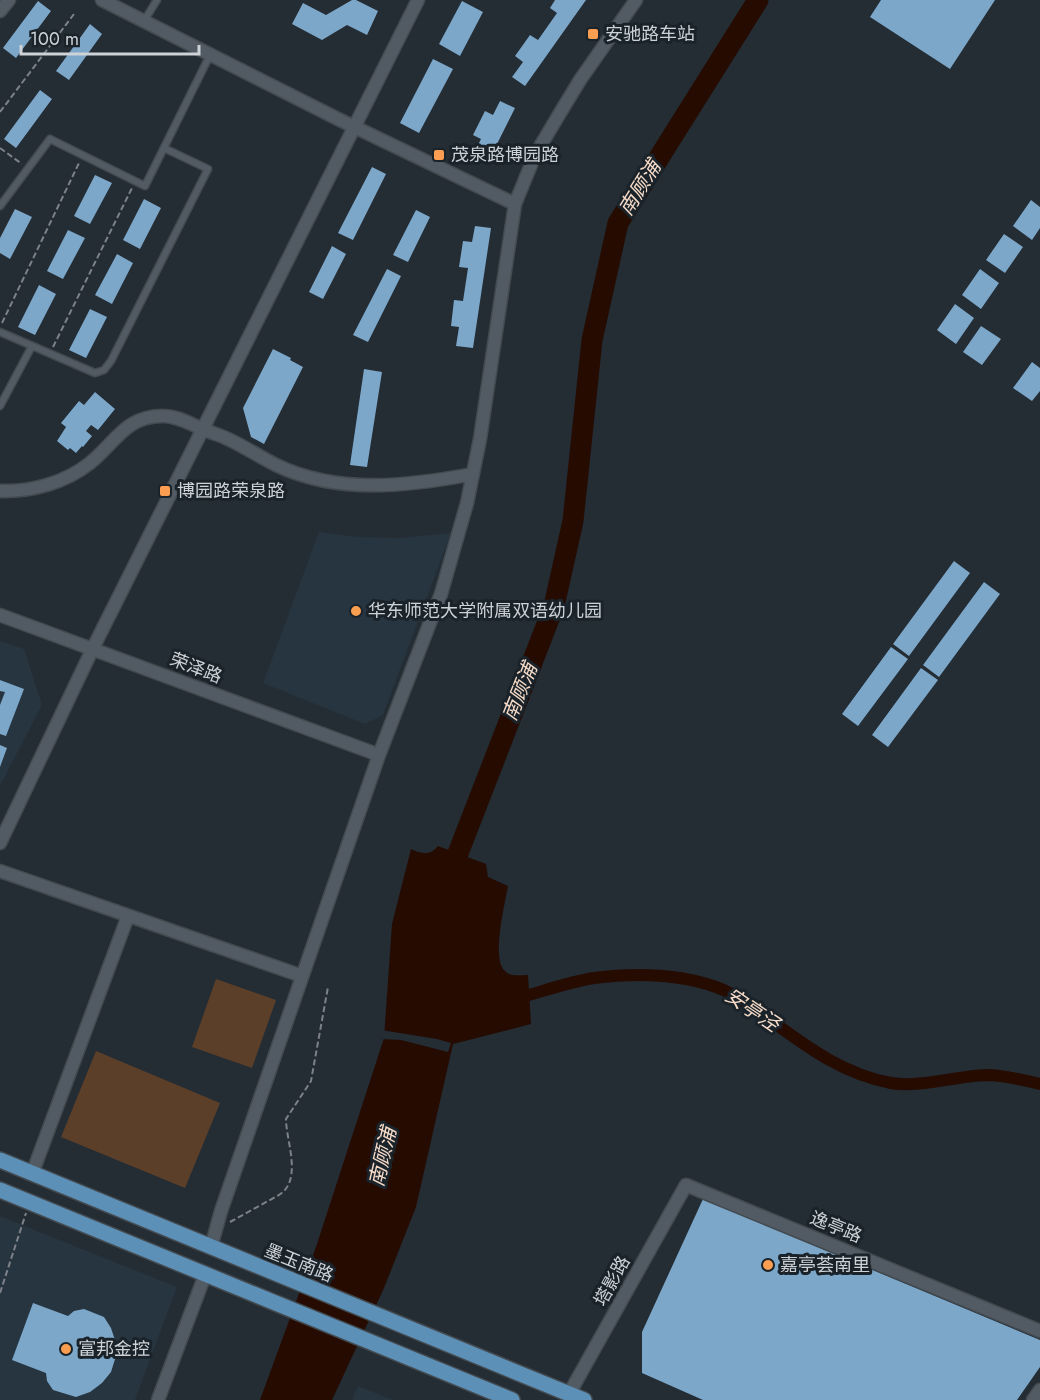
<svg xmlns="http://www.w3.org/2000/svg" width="1040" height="1400" font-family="Jost,'Noto Sans SC',sans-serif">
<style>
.built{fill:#273541}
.green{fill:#5c3f29}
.water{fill:#260c00}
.pier{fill:#242c34}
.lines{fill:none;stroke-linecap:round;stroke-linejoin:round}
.canal{stroke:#260c00;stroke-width:12}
.river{stroke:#260c00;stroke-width:21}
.building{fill:#7ca7c9}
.lane-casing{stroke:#434a50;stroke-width:9}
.street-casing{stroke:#434a50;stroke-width:15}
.primary-casing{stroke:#434a50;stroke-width:18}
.path{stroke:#7c8288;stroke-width:2;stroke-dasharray:6 3;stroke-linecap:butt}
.lane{stroke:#525b63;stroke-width:6}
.street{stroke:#525b63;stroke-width:12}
.primary{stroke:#5d90b7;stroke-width:15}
.poi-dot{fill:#fb9e52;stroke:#1a232a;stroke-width:2}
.labels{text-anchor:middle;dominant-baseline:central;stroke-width:6;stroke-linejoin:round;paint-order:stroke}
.poi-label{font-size:18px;fill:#cdd2d7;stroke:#1a232a;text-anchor:start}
.street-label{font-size:18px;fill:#cdd2d7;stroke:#1a232a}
.water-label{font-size:20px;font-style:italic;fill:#f6dbc8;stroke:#1a232a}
</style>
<rect width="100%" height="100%" fill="#242c34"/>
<path class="built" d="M319,532L357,537L400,538L451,533L383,715L365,724L263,683Z
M0,641L24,649L42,705L0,786Z
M0,1216L177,1287L135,1400H0Z
M358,1386L393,1400H352Z"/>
<path class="green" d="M216,979L276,1000L252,1068L192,1047Z
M96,1051L220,1103L185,1188L61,1137Z"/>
<path class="water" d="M438,846L486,864L488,877L508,886C505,903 491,960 505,971C510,977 520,975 528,975L531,1024L453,1044L416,1207L384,1288L332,1400H260L316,1247L384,1038L392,924L411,849C422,854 430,856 438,846Z"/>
<path class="pier" d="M381,1030L437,1039L451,1043L448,1052L401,1040L380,1039Z"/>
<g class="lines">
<path class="canal" d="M515,999C541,992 568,982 594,978C634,973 679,974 716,987C728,991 742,1000 752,1007C796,1038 836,1073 891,1083C919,1088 957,1076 986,1075C1004,1075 1023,1080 1040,1084"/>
<path class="river" d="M448,879L554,606L573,521L592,340L618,223L758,0"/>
</g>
<path class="building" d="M352,0H356L378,11L367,35L347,25L322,40L292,24L303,3L326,15Z
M555,0H586L525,86L512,77L523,62L515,56L530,35L538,40L557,13L550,8Z
M881,0H995L950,69L870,17Z
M38,1L51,11L16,58L3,48Z
M462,1L483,12L460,56L439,44Z
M90,24L102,34L69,80L56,71Z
M433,59L453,69L419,133L400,123Z
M40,90L52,99L16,148L4,139Z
M500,101L515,108L488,162L473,155L481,139L473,135L485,111L493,115Z
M372,167L386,174L353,240L338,233Z
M95,175L112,183L90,224L74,216Z
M144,199L161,208L140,249L123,240Z
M1031,200L1040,207V228L1032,240L1013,226Z
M15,209L32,217L10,259L0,253V238Z
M416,210L430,217L408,262L393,255Z
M475,226L491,228L473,348L456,346L459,327L451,326L454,300L463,301L468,268L459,267L463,241L472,242Z
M68,230L85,238L63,279L47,271Z
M1004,234L1023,247L1005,273L986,260Z
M332,246L346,254L323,299L309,292Z
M117,254L133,263L112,304L95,295Z
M387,269L401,276L368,342L353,335Z
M980,269L999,283L981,309L962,295Z
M39,285L56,294L35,335L18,327Z
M955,304L974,318L956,344L937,330Z
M90,309L107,317L86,358L69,350Z
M981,326L1001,339L982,365L963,352Z
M273,349L291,358L290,360L303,367L264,444L251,437L243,408Z
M1032,362L1040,368V391L1032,401L1013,388Z
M364,369L382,372L367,467L350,465Z
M95,392L115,409L98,430L91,425L86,431L92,436L83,447L82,446L76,453L70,448L68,450L57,441L66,427L61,423L79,401L84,405Z
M954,561L970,573L909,656L893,644Z
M984,582L1000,594L939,677L923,665Z
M891,647L908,659L858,726L842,714Z
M921,668L938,680L888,747L872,735Z
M0,680L24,689L6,736L0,734V705L5,692L0,691Z
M0,745L7,748L0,767Z
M703,1199L1040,1340V1367L1017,1400H703L642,1373V1332Z
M33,1303L68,1316L74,1311L84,1309L104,1317L111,1328L116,1343V1356L111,1372L102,1383L90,1392L76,1397L53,1390L47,1381L46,1373L12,1360Z"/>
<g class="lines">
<defs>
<path id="lane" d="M144,21L157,0
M0,206L50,139L145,186L210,55
M0,332L95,373L104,370L111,361L208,169L164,148
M0,406L32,346"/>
<path id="street" d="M102,0L340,120L515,204
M0,11L9,0
M0,491C31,492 65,483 90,463C115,443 126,415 164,416C178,416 190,424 203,429C211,433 220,435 228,439C245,447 260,457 276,465C338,495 409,486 473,474
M0,615L379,755
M0,843L93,648L418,0
M0,871L302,976
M32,1174L128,916
M211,1247L221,1211L379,755L441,594L467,503L480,439L515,204L535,155L557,118L580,80L636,0
M569,1394L686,1185L1040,1331
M158,1400L205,1275
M1033,1400L1040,1390"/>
<path id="primary" d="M0,1160L584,1400
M0,1190L512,1400"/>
</defs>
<use href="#lane" class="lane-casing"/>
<use href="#street" class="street-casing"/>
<use href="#primary" class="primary-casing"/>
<path class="path" d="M0,112L74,14
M0,148L22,164
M2,323L79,163
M53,347L132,188
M230,1222L279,1195C303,1180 286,1141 286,1119L311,1081L328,987
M0,1293L26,1213"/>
<use href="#lane" class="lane"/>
<use href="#street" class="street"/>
<use href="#primary" class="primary"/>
</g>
<g class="poi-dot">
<rect x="587" y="28" width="12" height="12" rx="3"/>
<rect x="433" y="149" width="12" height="12" rx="3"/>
<rect x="159" y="485" width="12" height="12" rx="3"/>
<circle cx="356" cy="611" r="6"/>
<circle cx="768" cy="1265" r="6"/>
<circle cx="66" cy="1349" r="6"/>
</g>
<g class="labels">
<g class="poi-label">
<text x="605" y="34">安驰路车站</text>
<text x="451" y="155">茂泉路博园路</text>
<text x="177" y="491">博园路荣泉路</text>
<text x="368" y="611">华东师范大学附属双语幼儿园</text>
<text x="780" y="1265">嘉亭荟南里</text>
<text x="78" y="1349">富邦金控</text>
</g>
<g class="street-label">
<text transform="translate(196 668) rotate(21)">荣泽路</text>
<text transform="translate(836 1227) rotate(22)">逸亭路</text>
<text transform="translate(299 1263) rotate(22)">墨玉南路</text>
<text transform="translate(612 1281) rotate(-61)">塔影路</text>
</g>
<g class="water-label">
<text transform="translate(640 188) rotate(-58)">南顾浦</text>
<text transform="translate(520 692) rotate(-68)">南顾浦</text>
<text transform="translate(752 1010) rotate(34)">安亭泾</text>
<text transform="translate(383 1157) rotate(-77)">南顾浦</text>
</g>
</g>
<path d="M21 45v9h178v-9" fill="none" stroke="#cdd2d7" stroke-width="3"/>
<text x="30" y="45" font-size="18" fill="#cdd2d7" stroke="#1a232a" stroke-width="4.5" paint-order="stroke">100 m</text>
</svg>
